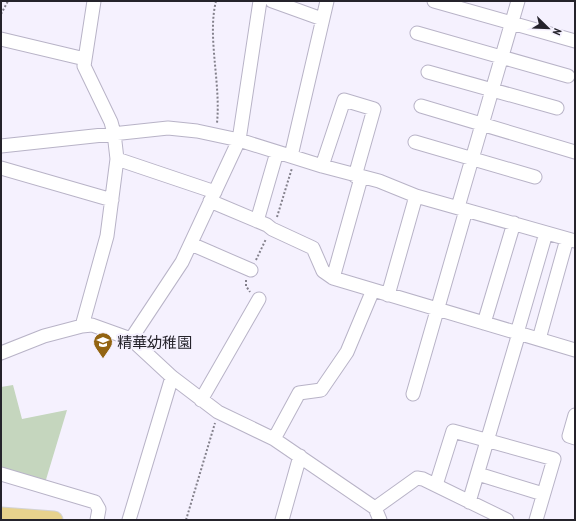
<svg xmlns="http://www.w3.org/2000/svg" width="576" height="521" font-family="'PT Sans Narrow','Noto Sans JP',sans-serif">
<style>
.green{fill:#c5d6be}
.lines{fill:none;stroke-linecap:round;stroke-linejoin:round}
.minor-casing{stroke:#b8b3c7;stroke-width:15}
.major-casing{stroke:#d3d3d5;stroke-width:19}
.path{stroke:#83808b;stroke-width:2;stroke-dasharray:2 2;stroke-linecap:butt}
.minor{stroke:#fff;stroke-width:13}
.major{stroke:#e7d28d;stroke-width:17}
.labels{text-anchor:middle;dominant-baseline:central;stroke-width:4;stroke-linejoin:round;paint-order:stroke}
.poi-label{font-size:15px;fill:#25232b;stroke:#f5f1fe;text-anchor:start}
</style>
<rect width="100%" height="100%" fill="#f5f1fe"/>
<path class="green" d="M13,385L22,419L67,410L45,483L1,467V387Z"/>
<g class="lines">
<defs>
<path id="minor" d="M272,1L322,19
M434,1L575,41
M417,33L568,76
M1,39L85,59
M428,72L557,108
M421,106L575,152
M415,142L535,177
M1,146L168,128L197,131L239,140L322,166L379,181L416,196L575,241
M291,156L327,1
M117,159L215,192
M322,166L344,100L374,109L355,176
M1,168L112,200
M210,201L267,225L272,229L313,248L323,271L333,278L575,350
M458,207L518,1
M257,221L277,152
M191,244L251,270
M333,278L361,178
M388,295L416,196
M484,323L514,223
M82,326L107,236L117,159L114,133L111,122L84,66L94,1
M517,333L546,233
M131,339L182,262L239,140L260,1
M539,339L567,239
M1,353L44,336L82,326L92,325L131,339L172,377L218,412L274,439L375,508L380,520
M413,394L466,210
M201,400L259,299
M575,415L569,436L575,438
M274,439L299,393L321,390L347,352L373,290
M1,474L95,502L99,509L97,520
M478,474L543,494
M436,485L453,431L554,459L536,520
M469,502L519,333
M375,508L417,478L423,479L507,520
M129,520L172,377
M282,520L300,456"/>
<path id="major" d="M1,516L54,520"/>
</defs>
<use href="#minor" class="minor-casing"/>
<use href="#major" class="major-casing"/>
<path class="path" d="M216,1C207,37 221,83 217,123
M1,14L8,1
M277,217L292,168
M256,260L266,239
M246,280V286L250,292
M186,520L215,423"/>
<use href="#minor" class="minor"/>
<use href="#major" class="major"/>
</g>
<defs>
<symbol id="school-pin" viewBox="-11 -11 22 30"><path d="M0 17L-7.5 6A9.5 9.5 0 1 1 7.5 6Z" fill="#936412" stroke="#f5f1fe"/><path d="M0-5L7-2L0 1L-7-2ZM-4 1L0 2.5L4 1V4Q0 6-4 4Z" fill="#fff"/></symbol>
</defs>
<g fill-rule="evenodd">
<use href="#school-pin" x="92" y="331" width="22" height="30"/>
</g>
<g class="labels">
<g class="poi-label">
<text x="117" y="342">精華幼稚園</text>
</g>
</g>
<rect width="576" height="521" fill="none" stroke="#25232b" stroke-width="4"/>
<g transform="translate(548 28) rotate(113)" stroke="#f5f1fe" stroke-width="3" paint-order="stroke">
<path d="M0-3L7 15L0 10L-7 15Z" fill="#25232b"/>
<text y="-6" font-size="11" font-weight="bold" text-anchor="middle" fill="#25232b">N</text>
</g>
</svg>
